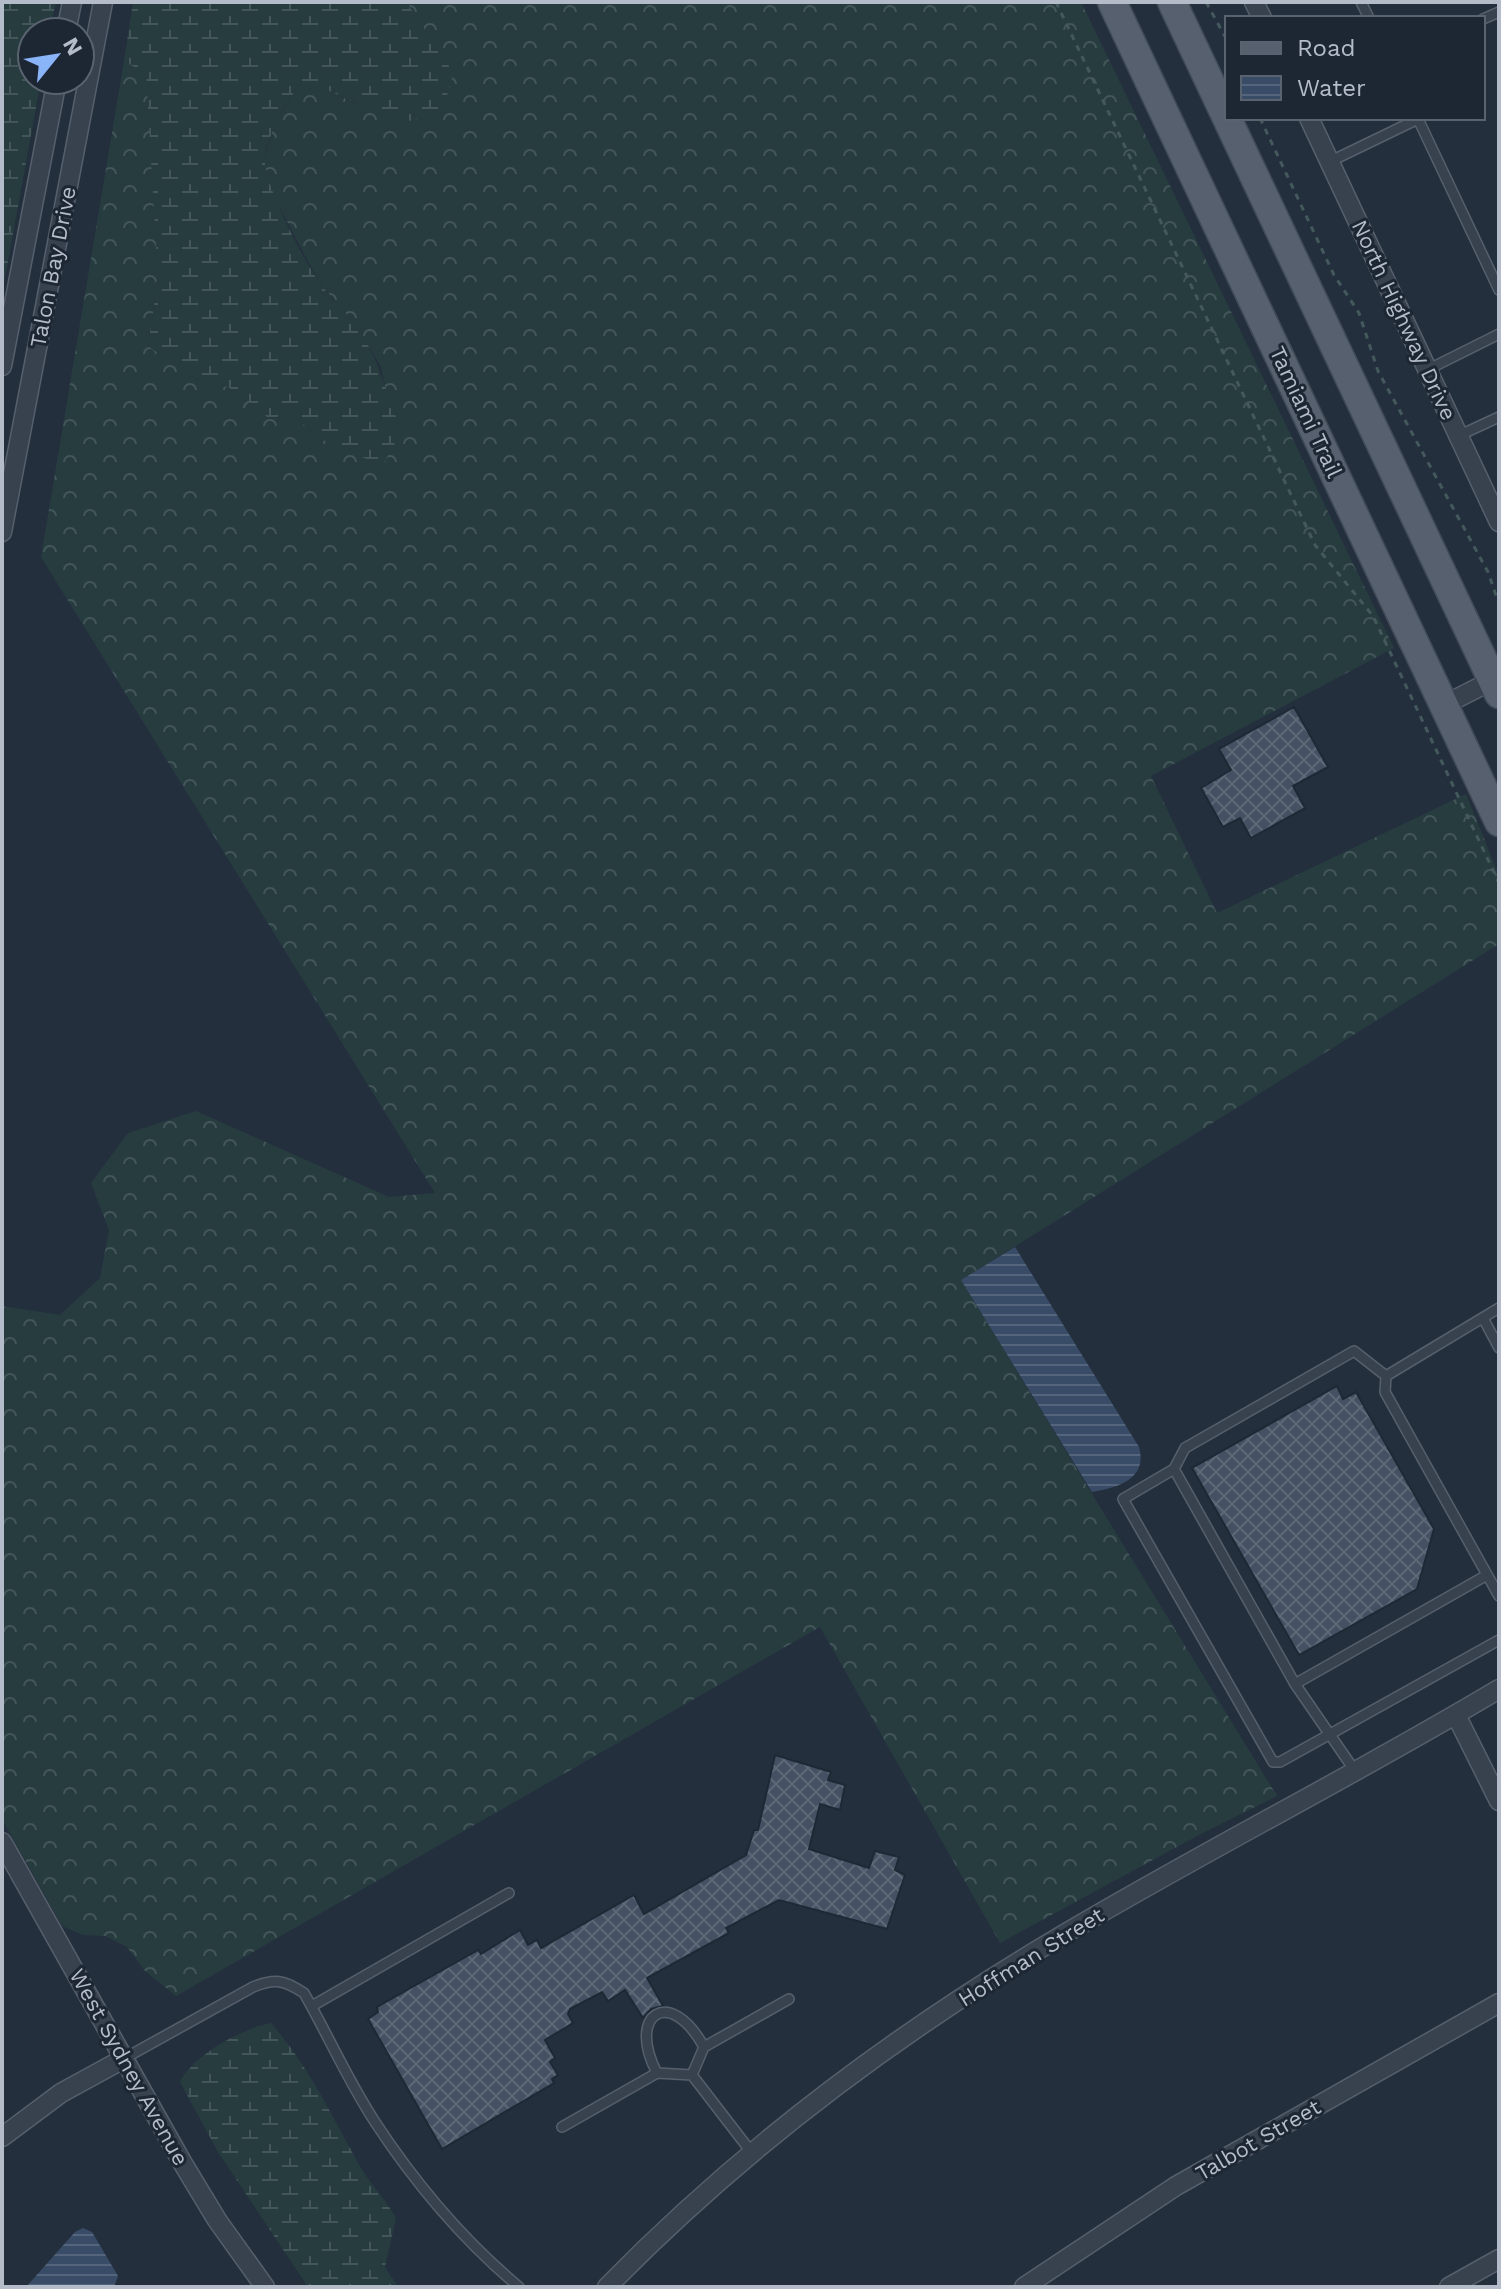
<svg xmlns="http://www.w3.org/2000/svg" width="1501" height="2289" font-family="'Work Sans',sans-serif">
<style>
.forest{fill:url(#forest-crowns)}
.wetland{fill:url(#wetland-marsh)}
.water{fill:url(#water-rules)}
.building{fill:url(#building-cross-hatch);stroke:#1f2835;stroke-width:2}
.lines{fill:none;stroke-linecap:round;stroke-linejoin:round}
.lane-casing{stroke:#565f6c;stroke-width:12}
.street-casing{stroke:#565f6c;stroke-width:21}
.primary-casing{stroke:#414a57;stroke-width:31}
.path{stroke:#44595c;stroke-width:3;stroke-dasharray:6 6;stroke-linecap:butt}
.lane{stroke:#38414e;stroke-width:9}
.street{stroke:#38414e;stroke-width:18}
.primary{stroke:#56606e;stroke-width:28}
.labels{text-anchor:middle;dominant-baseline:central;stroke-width:6;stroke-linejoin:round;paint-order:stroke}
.street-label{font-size:22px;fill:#b4bcc9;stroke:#1d2633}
</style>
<defs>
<pattern id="forest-crowns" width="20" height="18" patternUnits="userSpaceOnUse" patternTransform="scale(2)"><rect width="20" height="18" fill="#263c3f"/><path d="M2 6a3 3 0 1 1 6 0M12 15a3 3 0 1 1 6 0" fill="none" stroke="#435659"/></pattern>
<pattern id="wetland-marsh" width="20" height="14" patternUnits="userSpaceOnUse" patternTransform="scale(2)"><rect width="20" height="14" fill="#263c3f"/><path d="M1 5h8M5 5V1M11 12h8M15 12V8" fill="none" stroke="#435659"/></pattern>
<pattern id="water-rules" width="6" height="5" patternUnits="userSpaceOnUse" patternTransform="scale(2)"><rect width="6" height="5" fill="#394c67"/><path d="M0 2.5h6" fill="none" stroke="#53647b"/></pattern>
<pattern id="building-cross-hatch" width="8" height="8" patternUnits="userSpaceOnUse" patternTransform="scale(2)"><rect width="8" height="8" fill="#455162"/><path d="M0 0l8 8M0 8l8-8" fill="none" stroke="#5d6877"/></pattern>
</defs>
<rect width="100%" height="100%" fill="#242f3e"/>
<path class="forest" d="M406,2H1081L1394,648L1151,776L1217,913L1466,794L1499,876V944L961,1280L1277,1796L1197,1836L1000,1943L820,1627L176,1996L145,1971L127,1947L105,1936L84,1935L62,1926L2,1819V1306L60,1315L100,1278L109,1230L91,1183L128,1133L196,1111L389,1197L435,1193L41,557L124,61L147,74L158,279L148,346L212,389L227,386L267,417L295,418L336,449L402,431L387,396L381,367L359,330L319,282L268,186L264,161L273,128L298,86L318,85L358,105L411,8Z"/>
<path class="wetland" d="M2,2H56L49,32H32V80H41L2,294Z
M133,2H406L448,63L452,78L443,110C433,113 418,121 406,121C370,121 338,83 298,86C284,109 268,132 265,159C262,181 305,262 319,282C331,299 347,313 359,330C380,361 387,397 402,431L383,464L336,449L295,418L267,417L227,386L212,389L148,346L158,279L146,74L124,61Z
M271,2023C307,2064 331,2114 357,2161C368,2182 385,2198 396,2218L385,2267L398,2287H308L218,2152L180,2082C193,2056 240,2029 271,2023Z"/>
<path class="water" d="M1015,1247L1139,1447C1148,1479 1118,1488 1092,1492L961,1280Z
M83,2228L92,2232L118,2276L114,2287H26L75,2232Z"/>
<path class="building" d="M1294,707L1328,767L1293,786L1305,808L1251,838L1240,818L1223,827L1201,788L1231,770L1219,749Z
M1337,1386L1343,1399L1356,1392L1434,1529L1417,1589L1299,1655L1192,1468Z
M775,1755L831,1772L828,1780L845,1785L840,1810L820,1804L809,1849L869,1868L875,1851L899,1857L895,1870L905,1875L887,1929L779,1900L726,1928L729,1933L647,1978L663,2006L651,2009L643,2018L625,1990L608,2001L602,1992L570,2009L568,2014L573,2023L545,2040L555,2058L550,2062L558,2075L552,2079L554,2083L442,2149L368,2019L378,2012L377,2007L478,1950L481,1954L520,1930L528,1945L537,1940L541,1948L634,1895L644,1914L746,1855L754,1830H758Z"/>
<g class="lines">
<defs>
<path id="lane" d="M1361,2L1369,18
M1483,19L1499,12
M1419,121L1499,290
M1329,162L1418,119
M1427,370L1499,334
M1458,436L1499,417
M1483,1318L1499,1348
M1386,1376L1385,1392L1499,1596
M1174,1469L1123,1499L1273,1762H1280L1499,1640
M1295,1684L1487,1575
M1355,1771L1295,1684L1174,1469L1185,1448L1354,1351L1386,1376L1499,1308
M312,2006L509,1893
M125,2058L253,1987C275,1978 284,1980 304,1993C328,2035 348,2081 375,2122C415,2183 463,2240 519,2287
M657,2073C626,2014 670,1985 704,2047
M562,2127L657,2073L692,2075
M752,2153L692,2075L704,2047L789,1999"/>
<path id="street" d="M1254,2L1262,18
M66,32L72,2
M1309,118L1499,522
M2,366L57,80
M2,532L103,2
M1444,705L1499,677
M1456,1715L1499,1801
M2,1842L182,2162L217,2220L265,2287
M2,2137L61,2093L125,2058
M607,2287C738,2153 890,2038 1051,1942C1198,1854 1352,1777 1499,1689
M1024,2287L1176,2186L1499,2003
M1449,2287L1499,2259"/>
<path id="primary" d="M1112,2L1499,822
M1172,2L1499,694"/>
</defs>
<use href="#lane" class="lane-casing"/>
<use href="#street" class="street-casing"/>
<use href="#primary" class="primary-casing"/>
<path class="path" d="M1056,2L1315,545L1373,616L1499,883
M1206,2L1227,40
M1260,118L1334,275L1359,313L1378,371L1488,572L1499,604"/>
<use href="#lane" class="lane"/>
<use href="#street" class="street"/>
<use href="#primary" class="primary"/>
</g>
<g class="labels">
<g class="street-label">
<text transform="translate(53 267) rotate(-79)">Talon Bay Drive</text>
<text transform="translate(1404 320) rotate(65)">North Highway Drive</text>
<text transform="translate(1306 412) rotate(65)">Tamiami Trail</text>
<text transform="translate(1031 1957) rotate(-32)">Hoffman Street</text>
<text transform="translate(129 2067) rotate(61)">West Sydney Avenue</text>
<text transform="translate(1258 2140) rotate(-30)">Talbot Street</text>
</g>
</g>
<rect width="1501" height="2289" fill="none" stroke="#b4bcc9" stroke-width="8"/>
<rect x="1225" y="16" width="260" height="104" fill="#1d2633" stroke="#59626f" stroke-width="2"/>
<rect x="1241" y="42" width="40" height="12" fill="#56606e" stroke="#59626f" stroke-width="2"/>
<text x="1297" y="56" font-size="24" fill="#b4bcc9">Road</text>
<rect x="1241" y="76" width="40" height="24" fill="url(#water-rules)" stroke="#59626f" stroke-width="2"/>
<text x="1297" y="96" font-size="24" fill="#b4bcc9">Water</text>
<g transform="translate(56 56) rotate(60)"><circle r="38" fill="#1d2633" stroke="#59626f" stroke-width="2"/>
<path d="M0-6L14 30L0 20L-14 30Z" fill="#8ab4f8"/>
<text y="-12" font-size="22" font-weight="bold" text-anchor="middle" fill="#b4bcc9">N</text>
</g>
</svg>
